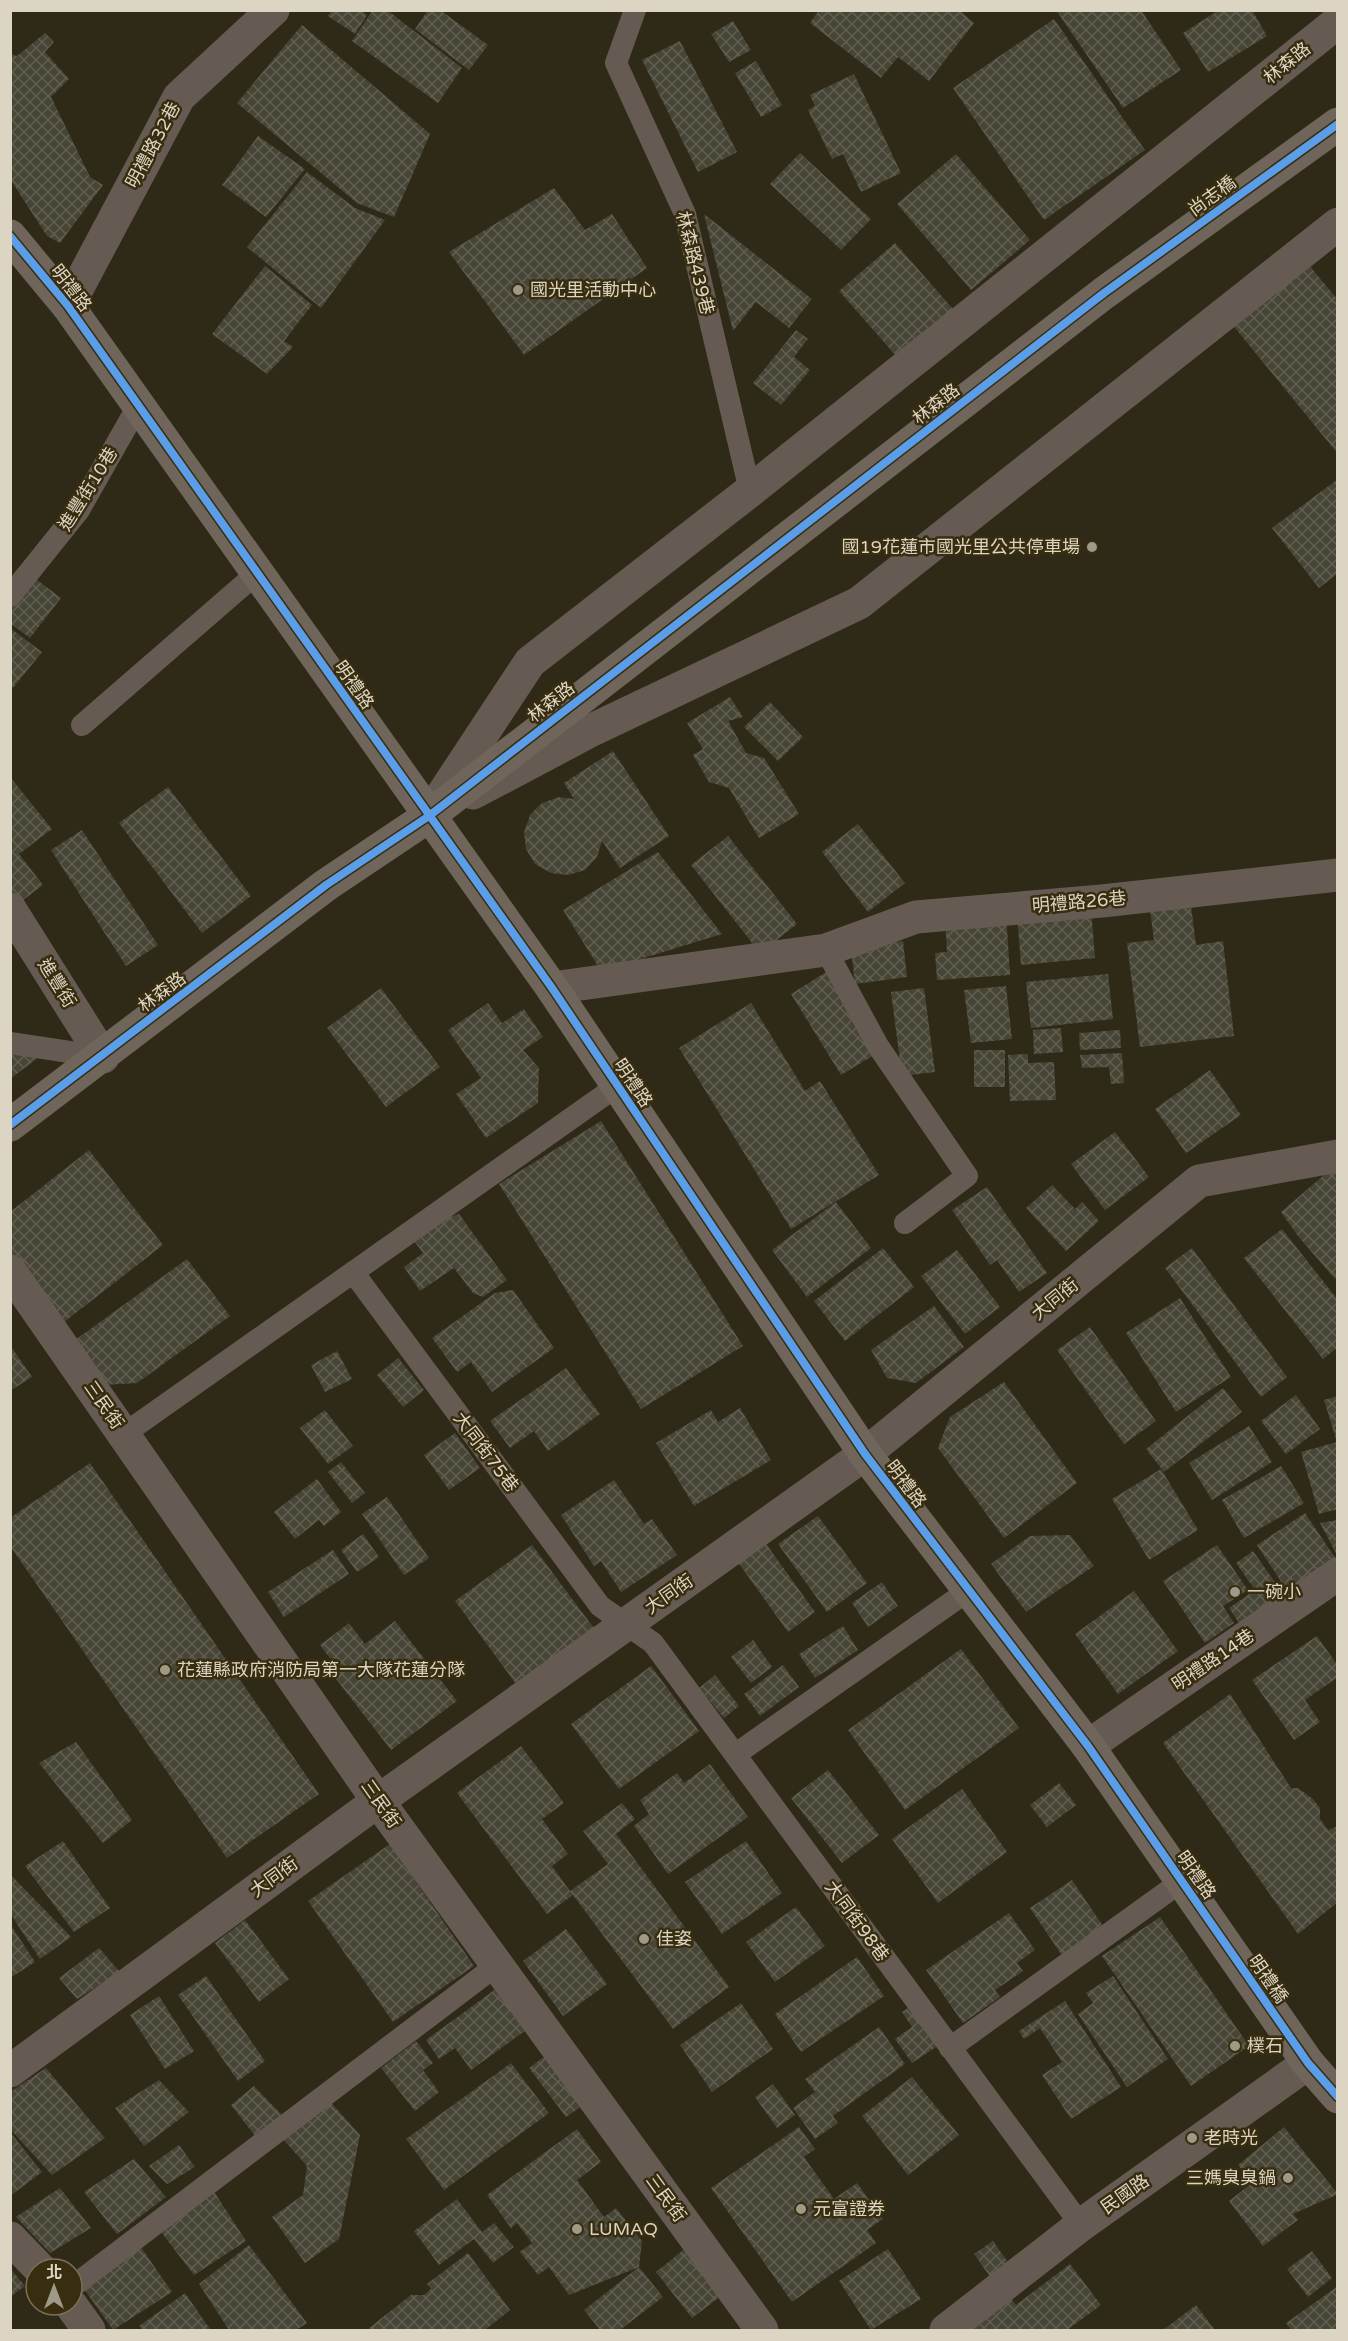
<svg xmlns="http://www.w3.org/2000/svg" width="1348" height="2341" font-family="'Varela Round','Noto Sans TC',sans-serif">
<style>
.building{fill:url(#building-cross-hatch)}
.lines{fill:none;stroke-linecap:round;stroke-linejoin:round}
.lane{stroke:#655b52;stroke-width:22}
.street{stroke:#655b52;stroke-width:33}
.secondary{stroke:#70655a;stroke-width:33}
.cycleway-casing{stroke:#382d0f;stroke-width:11}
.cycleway{stroke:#5a9eea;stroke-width:8}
.poi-dot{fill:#9f9988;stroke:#382d0f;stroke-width:2}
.labels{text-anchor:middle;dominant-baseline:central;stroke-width:5;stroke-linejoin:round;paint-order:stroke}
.street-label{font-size:18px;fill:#dcd5c4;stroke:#382d0f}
.poi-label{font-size:18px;fill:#dcd5c4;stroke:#382d0f;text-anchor:start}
</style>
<defs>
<pattern id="building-cross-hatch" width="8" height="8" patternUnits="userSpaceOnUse" patternTransform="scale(1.5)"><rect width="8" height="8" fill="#464536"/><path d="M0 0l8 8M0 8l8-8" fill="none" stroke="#605f51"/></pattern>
</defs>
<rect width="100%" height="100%" fill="#2f2918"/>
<path class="building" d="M332,10H361L367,15L355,34L328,16Z
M373,10H387L462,68L438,103L352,41Z
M428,10H440L488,45L469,70L415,29Z
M819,10H959L974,23L929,81L898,57L881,78L810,23Z
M1056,10H1141L1181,70L1123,108Z
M1219,10H1252L1267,36L1208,72L1183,33Z
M1054,19L1145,150L1044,220L953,88Z
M733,21L751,50L729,62L711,34Z
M302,25L430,134L394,217L357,203L237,103Z
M45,33L54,42L45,52L69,79L51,97L90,177L103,185L60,243L47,236L10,179V54L17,56Z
M680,41L737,152L698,172L642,60Z
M756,61L782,105L761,117L735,73Z
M854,74L901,173L861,192L843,154L832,159L808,110L815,106L810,95Z
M258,136L305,169L266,217L222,185Z
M800,153L871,219L841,250L770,184Z
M956,154L1030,240L971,290L897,204Z
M307,172L355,208L385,220L321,308L247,247Z
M554,188L585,230L612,214L647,268L524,355L449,252Z
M704,214L812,299L789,328L756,302L733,331Z
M895,243L954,310L898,358L839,291Z
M1303,258L1338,300V454L1227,318Z
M265,266L312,305L284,341L293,347L267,374L212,334Z
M796,330L808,339L794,357L810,370L781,405L753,383Z
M1338,479V573L1319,588L1272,528Z
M21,568L61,598L30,638L10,623V582Z
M10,628L42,652L13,688L10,685Z
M730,697L743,717L728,721L746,753L764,758L799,814L759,838L729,788L709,782L693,755L703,749L687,723Z
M770,702L803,737L778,761L744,727Z
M613,751L669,836L620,868L602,841L597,857L585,870L568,875L551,873L535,864L526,849L524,832L530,815L542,803L559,797L574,799L564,783Z
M10,777L52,829L19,854L43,885L10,910Z
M168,787L251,896L202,933L119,823Z
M858,824L905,883L868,912L822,852Z
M82,830L158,945L126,966L51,850Z
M728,836L797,924L760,953L691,865Z
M658,852L722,934L601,971L563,910Z
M1191,906L1196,945L1223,941L1234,1036L1140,1047L1127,943L1154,940L1150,910Z
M1091,908L1095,958L1021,965L1017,914Z
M1006,912L1010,975L937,980L935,953L947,952L945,917Z
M903,941L907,977L855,984L851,948Z
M829,970L879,1052L841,1075L791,994Z
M1108,974L1113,1019L1031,1028L1026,982Z
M1006,986L1012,1039L971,1043L964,990Z
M381,988L440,1067L386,1107L327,1028Z
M924,988L935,1072L902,1076L891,992Z
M488,1003L502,1023L524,1009L543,1037L523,1050L539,1068L538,1103L486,1138L456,1094L481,1078L448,1030Z
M751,1003L805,1091L820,1081L879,1175L791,1229L679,1048Z
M1061,1028L1063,1052L1034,1054L1033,1030Z
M1120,1030L1121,1048L1080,1050L1079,1033Z
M974,1050H1005V1087H974Z
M1122,1053L1124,1083L1111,1084L1109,1067L1082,1068L1080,1055Z
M10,1054L39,1057L10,1079Z
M1028,1054V1063L1054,1062L1056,1100L1010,1101L1008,1055Z
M1210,1070L1241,1115L1186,1153L1155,1109Z
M601,1121L743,1346L641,1409L499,1184Z
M1115,1132L1149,1177L1105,1210L1071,1164Z
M89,1150L163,1245L59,1326L10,1265V1212Z
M1338,1163V1276L1335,1279L1298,1236L1281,1212Z
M1052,1185L1075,1209L1082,1202L1099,1221L1066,1251L1026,1208Z
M987,1187L1047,1273L1019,1292L997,1260L990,1265L952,1210Z
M836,1202L871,1248L807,1297L772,1250Z
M459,1214L507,1280L483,1297L473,1293L454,1268L420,1291L404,1267L423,1253L414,1241L447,1218Z
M1282,1229L1338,1300V1347L1323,1359L1244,1258Z
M883,1248L914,1287L845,1341L814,1301Z
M1192,1248L1287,1377L1261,1397L1165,1268Z
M957,1250L1000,1307L965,1334L921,1276Z
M187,1259L230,1316L137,1383L103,1385L71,1343Z
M513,1290L554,1348L492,1392L471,1362L457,1372L432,1338L495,1293Z
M1180,1298L1231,1377L1176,1412L1126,1333Z
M934,1306L964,1347L916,1383L887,1378L871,1350Z
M1090,1327L1156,1421L1124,1444L1057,1350Z
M10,1345L32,1377L10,1391Z
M337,1351L352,1379L325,1392L311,1365Z
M398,1358L424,1390L403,1407L377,1375Z
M566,1368L600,1414L548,1451L534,1431L510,1448L490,1421Z
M1004,1382L1077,1483L1004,1538L938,1448L950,1417Z
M1223,1388L1242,1412L1164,1472L1146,1449Z
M1296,1395L1320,1429L1286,1454L1261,1421Z
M1338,1396V1509L1319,1514L1301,1452L1337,1442L1324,1400Z
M740,1408L771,1460L694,1506L656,1443L711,1410L718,1422Z
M325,1410L353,1446L328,1464L300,1428Z
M1249,1426L1272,1462L1212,1500L1189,1463Z
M455,1433L480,1468L449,1490L424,1455Z
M341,1462L365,1493L352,1503L328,1472Z
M90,1463L319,1794L227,1858L10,1546V1518Z
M1281,1466L1304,1503L1244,1538L1222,1500Z
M1161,1469L1198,1530L1149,1560L1112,1499Z
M317,1479L341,1512L324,1526L319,1520L295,1539L274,1512Z
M614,1480L644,1524L652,1519L677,1555L621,1592L601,1561L594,1566L561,1515Z
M387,1497L429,1558L404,1575L362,1514Z
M1305,1513L1338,1562L1292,1598L1257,1545Z
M818,1516L867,1583L827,1612L778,1544Z
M1338,1520V1557L1320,1523Z
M363,1534L379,1557L357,1572L341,1550Z
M1070,1535L1094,1566L1026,1612L991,1564L1030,1536Z
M764,1541L815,1612L788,1632L737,1561Z
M532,1545L596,1631L519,1688L455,1601Z
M1217,1545L1248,1590L1223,1606L1234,1623L1205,1643L1163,1581Z
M333,1550L349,1574L284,1617L268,1592Z
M1253,1551L1289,1602L1245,1632L1229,1608L1255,1590L1236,1563Z
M882,1582L898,1606L868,1627L852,1603Z
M1134,1591L1178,1651L1118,1694L1075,1634Z
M395,1621L457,1701L391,1750L329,1670L336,1666L320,1645L349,1623L365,1644Z
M843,1626L858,1650L815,1678L799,1654Z
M1317,1636L1338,1666V1677L1305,1700L1320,1722L1294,1740L1252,1680Z
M753,1640L772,1667L751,1683L731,1657Z
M961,1649L1019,1728L905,1810L848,1730Z
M783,1665L799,1687L760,1716L744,1694Z
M651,1666L699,1731L619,1789L571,1724Z
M715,1675L739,1706L724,1718L699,1688Z
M1230,1694L1291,1788H1298L1313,1799L1320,1808V1819L1328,1830L1338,1826V1902L1298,1934L1163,1743Z
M76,1742L132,1820L103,1843L39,1763Z
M521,1746L564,1803L542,1819L568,1854L552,1866L570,1891L608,1864L583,1831L622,1803L635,1819L616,1834L729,1987L673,2029L573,1895L547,1914L457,1793Z
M710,1764L748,1817L668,1874L634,1826L649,1814L640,1800L677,1773L684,1783Z
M828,1770L879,1835L842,1863L791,1798Z
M1059,1783L1076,1805L1047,1827L1030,1805Z
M962,1789L1007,1852L938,1903L892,1839Z
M63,1841L110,1908L74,1932L25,1866Z
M746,1841L782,1893L722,1934L685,1882Z
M390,1844L474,1966L393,2022L308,1901Z
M10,1874L71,1937L40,1959L10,1913Z
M1072,1880L1105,1929L1063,1957L1030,1908Z
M796,1907L825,1946L775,1982L746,1942Z
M1009,1913L1035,1950L1017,1963L1023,1971L995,1990L1000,1997L963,2023L926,1970Z
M1160,1917L1249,2046L1191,2086L1102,1956Z
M245,1920L289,1979L259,2002L215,1943Z
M10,1924L35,1962L10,1978Z
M566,1929L607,1984L563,2016L523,1961Z
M99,1948L120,1972L77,1999L59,1978Z
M857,1957L884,1996L801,2052L775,2014Z
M206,1976L265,2061L238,2081L178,1995Z
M1113,1976L1168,2059L1127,2087L1078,2014L1093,2003L1086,1993Z
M504,1983L533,2025L471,2070L455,2048L439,2059L426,2040Z
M159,1996L194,2051L165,2069L130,2015Z
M1065,2001L1121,2087L1071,2119L1042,2075L1062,2062L1040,2028L1024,2039L1019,2031Z
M741,2003L773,2049L712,2092L680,2045Z
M916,2003L942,2043L912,2063L895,2039L912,2027L902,2012Z
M879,2027L905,2064L833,2116L838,2123L815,2139L793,2108L815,2092L805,2079Z
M416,2041L433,2063L423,2070L439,2092L415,2111L381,2068Z
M545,2056L582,2106L566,2117L529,2068Z
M511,2063L549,2113L444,2190L406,2139Z
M46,2068L105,2138L52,2175L10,2129V2092Z
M912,2077L959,2135L908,2175L862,2116Z
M159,2080L189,2112L144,2146L115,2108Z
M773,2084L795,2115L777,2128L755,2097Z
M254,2086L283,2116L256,2137L231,2105Z
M326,2097L360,2135L339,2239L305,2263L272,2217L303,2195L307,2166L281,2137Z
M799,2127L815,2149L804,2157L834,2199L857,2183L883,2219L867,2230L876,2243L792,2302L711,2188Z
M1284,2127L1338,2194L1293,2214L1298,2220L1263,2246L1229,2201L1252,2183L1238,2165Z
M577,2129L601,2162L577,2180L604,2217L616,2208L642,2241L639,2267L663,2297L620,2330H600L584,2310L639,2267L569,2295L549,2267L538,2275L520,2252L532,2243L517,2223L511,2228L487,2195Z
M10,2132L42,2172L10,2196Z
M179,2145L195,2167L167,2184L149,2166Z
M134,2159L166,2197L117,2234L84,2192Z
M60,2188L91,2228L50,2253L16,2217Z
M213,2190L246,2241L194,2275L158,2228Z
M457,2199L482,2232L494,2223L514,2247L493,2263L474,2239L439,2265L414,2231Z
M993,2241L1010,2265L991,2278L974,2254Z
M138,2243L172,2292L113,2330L82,2286Z
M692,2243L729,2290L692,2318L656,2272Z
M249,2245L307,2323L296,2330H229L199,2284Z
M888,2249L921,2299L871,2330L839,2281Z
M1312,2251L1332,2278L1308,2297L1287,2269Z
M468,2253L510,2310L485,2330H370L369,2328L411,2295H424L431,2289L427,2284Z
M1070,2264L1101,2305L1067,2330H948L1010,2297L1016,2305Z
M10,2268L25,2286L10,2297Z
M1338,2286V2330H1291L1286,2323Z
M185,2293L210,2329L207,2330H143L139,2326Z
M1196,2305L1215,2330H1163Z"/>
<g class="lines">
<path class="lane" d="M635,10L616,63L685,214L750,491
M10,596L79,510L138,406
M82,725L256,574
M826,950L878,1046L967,1176L905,1223
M10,1043L103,1057
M353,1272L600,1606L653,1643L1081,2225
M124,1434L617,1086
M736,1754L969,1590
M950,2048L1182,1881
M72,2287L497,1965"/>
<path class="street" d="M68,306L179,97L273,10
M473,793L592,730L859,603L1338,224
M431,812L530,662L750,491L1334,25
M10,909L103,1057
M552,988L826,950L916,917L1102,901L1338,875
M10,1271L378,1801L762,2330
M1088,1746L1338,1574
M10,2071L378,1801L865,1454L1199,1181L1338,1156
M10,2238L40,2269
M71,2305L89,2330
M946,2330L1081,2225L1308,2063"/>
<path class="secondary" d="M10,236L68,306L552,988L865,1454L1088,1746L1308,2063L1338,2097
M10,1125L326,885L429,816L1104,293L1338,124"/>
<defs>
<path id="cycleway" d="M10,236L68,306L552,988L865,1454L1088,1746L1308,2063L1338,2097
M10,1125L326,885L429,816L1104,293L1338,124"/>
</defs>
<use href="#cycleway" class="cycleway-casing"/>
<use href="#cycleway" class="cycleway"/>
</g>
<g class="poi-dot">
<circle cx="518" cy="290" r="6"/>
<circle cx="1092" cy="547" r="6"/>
<circle cx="1235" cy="1592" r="6"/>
<circle cx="165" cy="1670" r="6"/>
<circle cx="644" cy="1939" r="6"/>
<circle cx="1235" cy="2046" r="6"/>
<circle cx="1192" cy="2138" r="6"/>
<circle cx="1288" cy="2178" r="6"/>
<circle cx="801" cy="2209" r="6"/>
<circle cx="577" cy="2229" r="6"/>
</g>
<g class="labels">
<g class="street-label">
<text transform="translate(1287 63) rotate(-39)">林森路</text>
<text transform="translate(153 145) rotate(-62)">明禮路32巷</text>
<text transform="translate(1212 196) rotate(-36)">尚志橋</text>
<text transform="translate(695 263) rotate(76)">林森路439巷</text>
<text transform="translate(71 288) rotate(52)">明禮路</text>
<text transform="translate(936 404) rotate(-38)">林森路</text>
<text transform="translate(88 489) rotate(-58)">進豐街10巷</text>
<text transform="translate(354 685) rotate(55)">明禮路</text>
<text transform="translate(551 702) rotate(-38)">林森路</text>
<text transform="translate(1079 902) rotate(-5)">明禮路26巷</text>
<text transform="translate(57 983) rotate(58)">進豐街</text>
<text transform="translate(162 992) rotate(-37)">林森路</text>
<text transform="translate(633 1083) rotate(56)">明禮路</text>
<text transform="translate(1055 1299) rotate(-39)">大同街</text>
<text transform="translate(104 1405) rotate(55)">三民街</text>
<text transform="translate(486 1452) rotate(53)">大同街75巷</text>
<text transform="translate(906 1484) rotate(53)">明禮路</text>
<text transform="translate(669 1594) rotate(-35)">大同街</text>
<text transform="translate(1213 1660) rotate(-34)">明禮路14巷</text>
<text transform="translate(381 1804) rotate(55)">三民街</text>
<text transform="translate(1196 1875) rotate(55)">明禮路</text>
<text transform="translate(274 1877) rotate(-36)">大同街</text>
<text transform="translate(857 1921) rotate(54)">大同街98巷</text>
<text transform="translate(1268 1979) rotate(55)">明禮橋</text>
<text transform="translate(1125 2194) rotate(-35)">民國路</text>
<text transform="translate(666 2198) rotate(54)">三民街</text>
</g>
<g class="poi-label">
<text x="530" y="290">國光里活動中心</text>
<text x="1080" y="547" text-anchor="end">國19花蓮市國光里公共停車場</text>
<text x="1247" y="1592">一碗小</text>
<text x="177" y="1670">花蓮縣政府消防局第一大隊花蓮分隊</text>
<text x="656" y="1939">佳姿</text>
<text x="1247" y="2046">樸石</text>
<text x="1204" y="2138">老時光</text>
<text x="1276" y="2178" text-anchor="end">三媽臭臭鍋</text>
<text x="813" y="2209">元富證券</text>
<text x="589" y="2229">LUMAQ</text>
</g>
</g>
<rect width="1348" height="2341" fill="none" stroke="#dcd5c4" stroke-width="24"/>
<g transform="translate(54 2287)"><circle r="28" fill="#382d0f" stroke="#7a7057" stroke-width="1.5"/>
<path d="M0-4.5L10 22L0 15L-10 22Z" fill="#9f9988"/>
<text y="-9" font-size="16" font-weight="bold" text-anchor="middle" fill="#dcd5c4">北</text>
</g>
</svg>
